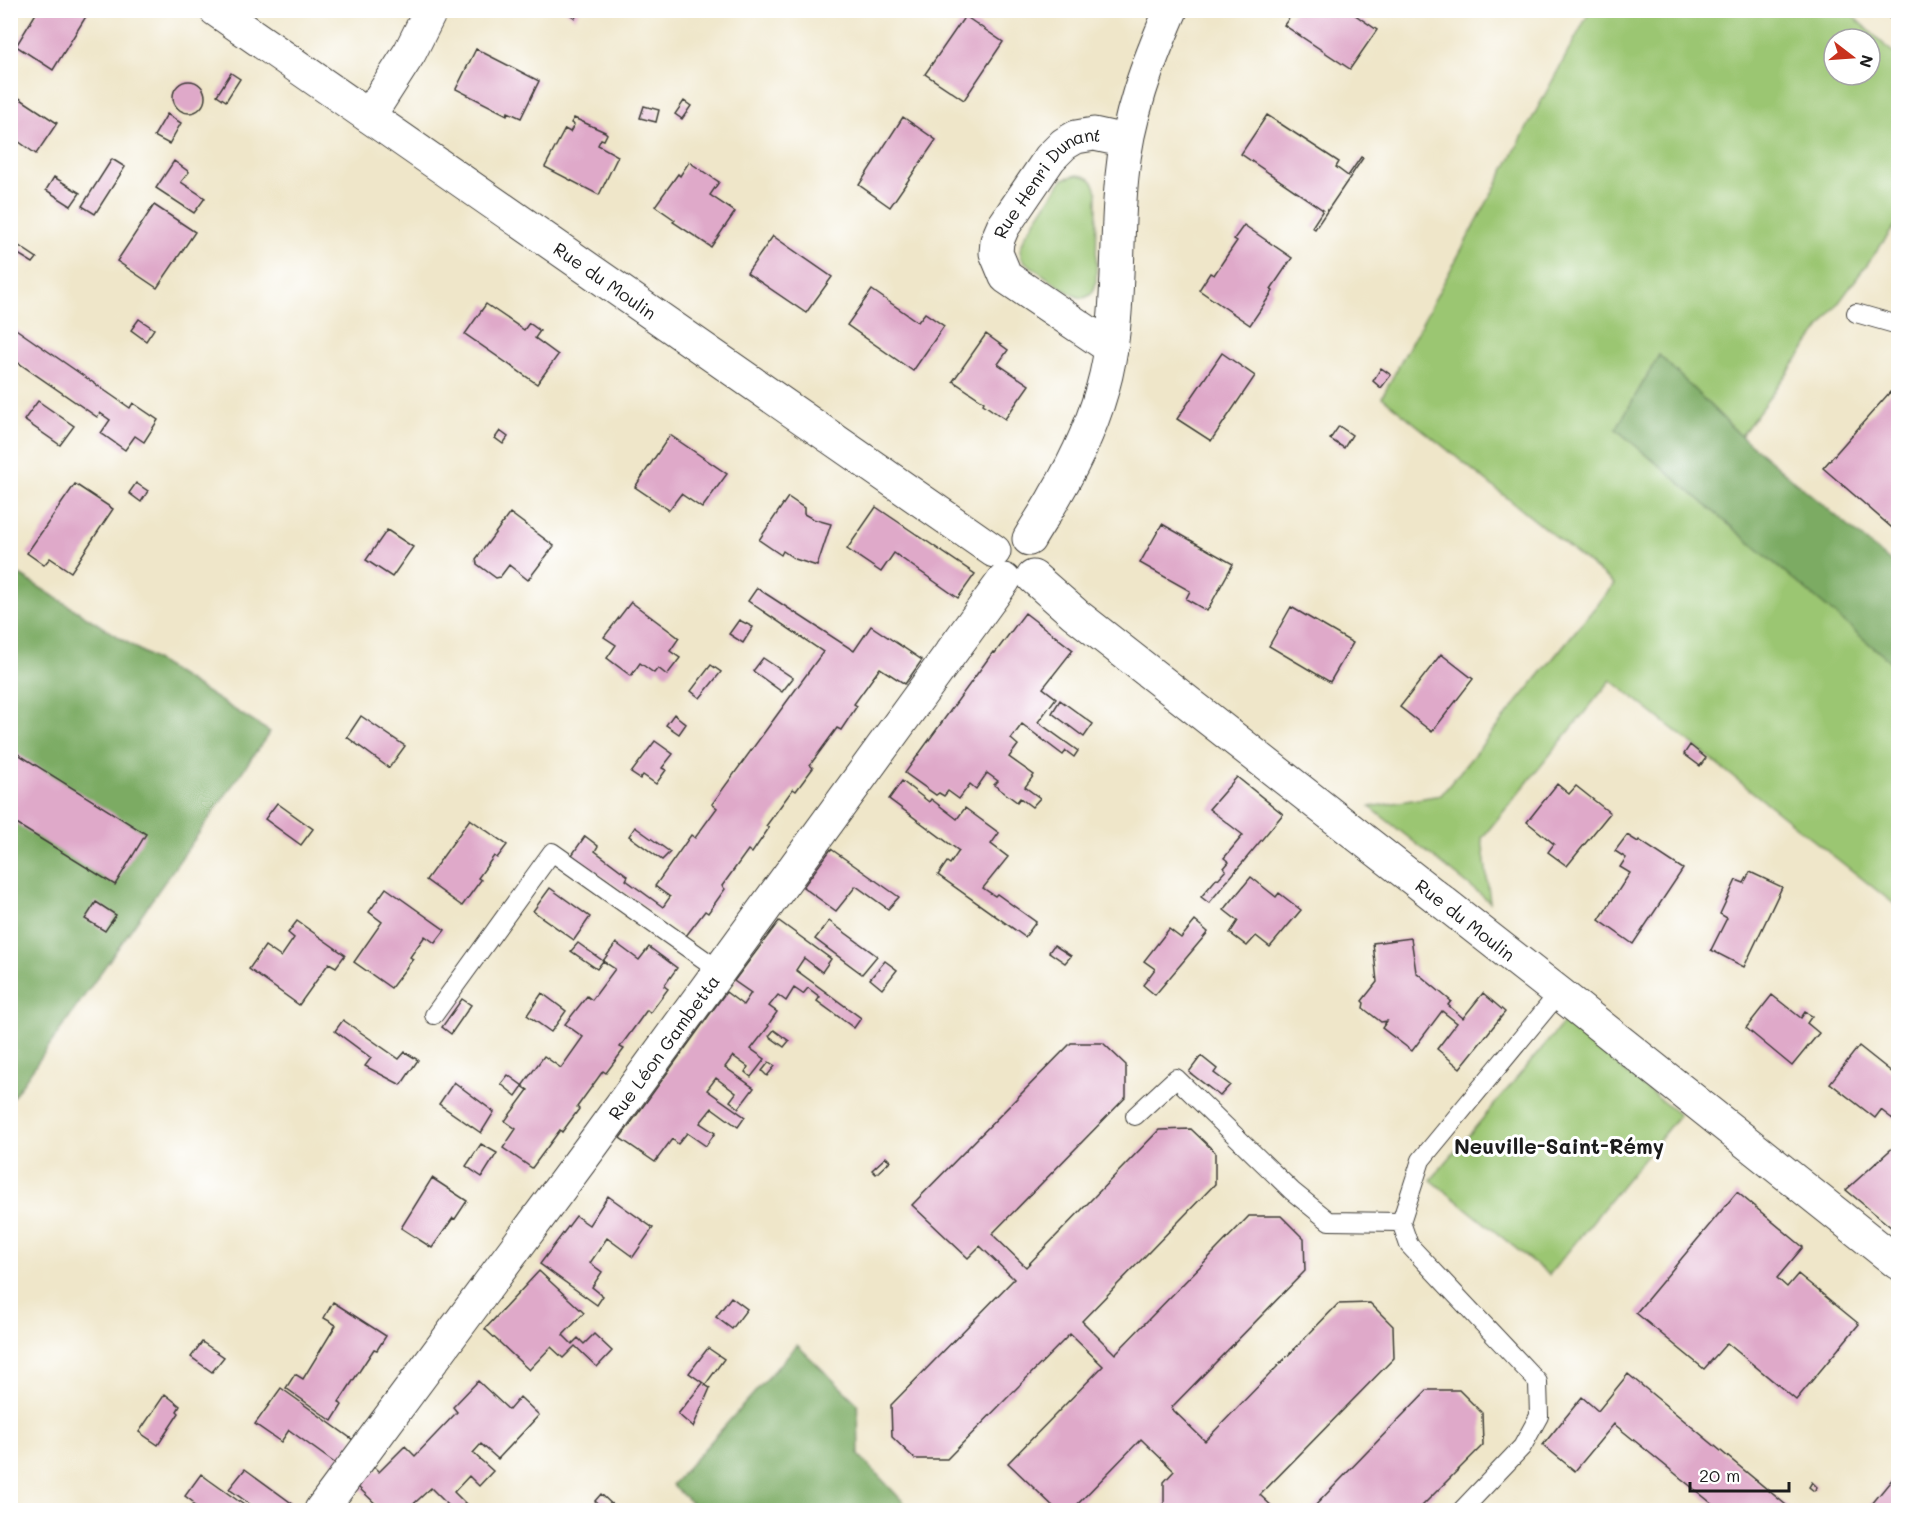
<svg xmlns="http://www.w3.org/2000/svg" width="1909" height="1521" font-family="Mali,sans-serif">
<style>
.green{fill:#9bc672;stroke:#5c7147;stroke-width:1.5;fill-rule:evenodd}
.forest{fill:#7cab64;stroke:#4c6440;stroke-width:1.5}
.building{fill:#dfa9c9}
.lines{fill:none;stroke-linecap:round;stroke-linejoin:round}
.lane-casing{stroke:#3c3a36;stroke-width:20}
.street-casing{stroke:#3c3a36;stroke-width:35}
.lane{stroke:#fff;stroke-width:18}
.street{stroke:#fff;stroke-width:33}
.labels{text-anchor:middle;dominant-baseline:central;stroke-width:6;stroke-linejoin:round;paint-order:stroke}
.street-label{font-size:18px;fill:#1c1c1c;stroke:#fff}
.quarter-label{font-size:21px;font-weight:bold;fill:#1c1c1c;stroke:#fff}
</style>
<rect width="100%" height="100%" fill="#fff"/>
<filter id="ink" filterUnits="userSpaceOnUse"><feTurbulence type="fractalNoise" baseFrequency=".0167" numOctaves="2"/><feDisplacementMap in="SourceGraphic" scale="12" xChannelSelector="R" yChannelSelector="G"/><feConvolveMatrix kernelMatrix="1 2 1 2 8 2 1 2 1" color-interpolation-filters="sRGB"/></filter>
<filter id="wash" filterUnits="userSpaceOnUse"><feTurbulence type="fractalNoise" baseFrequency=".008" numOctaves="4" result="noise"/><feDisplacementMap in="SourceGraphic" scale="24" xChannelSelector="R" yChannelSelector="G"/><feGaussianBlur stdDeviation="1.35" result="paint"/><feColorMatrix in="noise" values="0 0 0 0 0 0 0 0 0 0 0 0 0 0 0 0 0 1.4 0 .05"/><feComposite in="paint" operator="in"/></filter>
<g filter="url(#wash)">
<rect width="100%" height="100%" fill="#efe6c9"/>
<path class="green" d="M1590,11H1847L1898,57V222L1741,436L1659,355L1617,429L1898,668V907L1611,680L1482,838L1490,902L1370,807L1441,795L1614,584L1382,397ZM1834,39H1870V75H1834Z
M1077,175C1089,176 1094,180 1097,192L1096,283C1089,311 1068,292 1054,282C1044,276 1035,269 1025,262L1021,257L1020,250L1025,236L1063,179Z
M1564,1022L1679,1115L1549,1275L1431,1180Z"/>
<path class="forest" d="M1659,355L1741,436L1898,568V668L1616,429Z
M15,572L270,732L11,1100L10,578Z
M797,1345L858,1404L859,1455L911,1510H699L672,1485Z"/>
<g id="blocks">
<path class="building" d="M38,10H90L53,70L16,46Z
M564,10H580L575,18Z
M1295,10H1348L1377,30L1350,69L1284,25Z
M965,16L1003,42L964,100L925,74Z
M476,49L539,81L521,118L508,112L507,115L456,89Z
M231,73L240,79L226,101L217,95Z
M173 97a16 16 0 1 1 32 0a16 16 0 1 1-32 0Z
M10,92L57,123L36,154L15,139L10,146Z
M684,101L691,106L682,119L675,114Z
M644,106L659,110L656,122L640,118Z
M167,114L181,123L169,144L154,136Z
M1267,115L1339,162L1336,167L1348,176L1361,157L1363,158L1315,229L1312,227L1323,210L1241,154Z
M903,117L936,140L890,207L859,185Z
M574,118L605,132L607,134L604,140L601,139L598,145L618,156L599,195L545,167L565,129L570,132L574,125L571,123Z
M112,159L125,167L95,214L82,206Z
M174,161L189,172L181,182L205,198L194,213L156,188Z
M689,162L719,182L710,195L735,212L711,247L673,222L675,220L655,206L678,174L680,176Z
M54,177L80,193L71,206L46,190Z
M154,205L195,232L157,288L117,261Z
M1244,225L1292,258L1271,289L1273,291L1250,325L1199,290L1210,273L1214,275L1226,257L1237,241L1234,239Z
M773,236L832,277L806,313L747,273Z
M10,240L37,258L33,263L15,252L10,259Z
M872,290L918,322L925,313L944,326L913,371L847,325Z
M486,304L524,330L529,323L540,331L535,338L558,355L537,384L465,334Z
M139,319L154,329L146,341L131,330Z
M10,325L130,408L133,403L158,420L144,442L135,436L125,450L101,433L110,420L100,413L97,417L10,357Z
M986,334L1008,350L998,364L1029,385L1005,419L983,404L984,402L953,381Z
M1222,353L1255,376L1211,441L1177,419Z
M1381,368L1391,375L1381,388L1373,381Z
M1890,392L1898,400V533L1823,468Z
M38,401L74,426L60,445L24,420Z
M1339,426L1352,435L1344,448L1330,439Z
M500,431L508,437L503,444L495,438Z
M670,435L727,474L702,508L681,494L669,510L635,487Z
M136,483L148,491L141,502L129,493Z
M75,484L113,509L71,572L50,558L44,565L27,553Z
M788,497L804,508V514L813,519L831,524L817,566L795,559L783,551L781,555L759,540Z
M876,507L975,574L958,598L894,553L881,572L847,549Z
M510,513L554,546L528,580L509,565L500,577L496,578L477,564L476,559Z
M1162,524L1233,564L1207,611L1186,599L1190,591L1140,563Z
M387,530L413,547L392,577L366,560Z
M757,588L854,651L871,626L922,660L905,684L880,668L854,704L857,706L841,730L837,728L810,765L813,768L796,791L793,789L766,826L769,828L752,853L748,850L722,886L725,889L708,913L705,911L686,936L572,855L585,836L598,846L595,851L628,876L626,880L663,907L670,897L655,886L691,835L695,838L717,808L712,804L823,652L748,601Z
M631,602L679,638L670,651L680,658L667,675L658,668L654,673L640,663L631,676L607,658L616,645L604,637Z
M1291,607L1353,643L1330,682L1269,646Z
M1025,613L1073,650L1043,688L1056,698L1038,722L1078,751L1074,757L1066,751L1063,755L1022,724L1011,739L1018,745L1009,757L1034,775L1025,787L1040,798L1032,807L1020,798L1017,802L994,785L998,781L987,773L976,789L970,784L959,799L948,791L944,796L939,793L936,795L905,773L993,652L995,653Z
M739,620L753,627L743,643L729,634Z
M1441,654L1473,679L1432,732L1400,707Z
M763,658L793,678L782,692L753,671Z
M711,665L721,672L700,698L691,691Z
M1060,700L1093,724L1084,737L1052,713Z
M674,714L686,724L679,734L666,725Z
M361,716L405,746L389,768L347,737Z
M655,741L673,754L662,768L666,770L656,784L643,775L640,779L631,773Z
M1690,745L1706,758L1700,766L1684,754Z
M10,749L146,834L115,885L10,820Z
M1237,777L1283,814L1209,903L1201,897L1217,878L1218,879L1226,870L1224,868L1229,862L1224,858L1243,835L1209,809Z
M902,781L929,802L931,799L957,819L965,808L999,833L991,844L1008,857L983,888L995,896L997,894L1036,922L1025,937L938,875L947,862L950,864L959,851L889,799Z
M1557,784L1569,794L1576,786L1610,813L1567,866L1548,852L1554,844L1527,822Z
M277,803L313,829L301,845L265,819Z
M470,819L507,845L497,858L494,856L478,878L481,880L462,906L426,880Z
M635,827L670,852L662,860L629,836Z
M1627,835L1638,842L1639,840L1683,869L1633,944L1599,920L1630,873L1620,867L1626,858L1615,851Z
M831,849L899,897L888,909L856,886L836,911L803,887Z
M1750,872L1782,887L1744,967L1711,950L1727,918L1720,914L1736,880L1744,883Z
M1251,877L1276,897L1279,893L1301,910L1270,947L1256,936L1247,946L1230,933L1238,921L1224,910Z
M386,888L445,930L435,943L425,936L410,957L413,959L391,988L354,962L382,922L369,912Z
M550,888L590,917L574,940L533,911Z
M96,902L116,915L105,931L85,919Z
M297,921L345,955L336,967L329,963L299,1005L249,969L265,946L281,957L294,938L288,933Z
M779,921L831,959L822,972L804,958L796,970L861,1018L854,1028L817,1001L820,997L808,988L803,994L794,988L786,1001L778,995L769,1006L777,1012L768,1025L769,1026L751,1049L765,1059L751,1077L745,1072L748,1067L733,1056L725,1067L754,1088L739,1108L730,1101L736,1093L716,1078L707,1090L745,1117L738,1127L712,1108L700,1123L715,1133L706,1146L687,1133L678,1144L672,1139L655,1162L620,1138L726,992L743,1005L751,993L734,981Z
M829,921L877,956L862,974L815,939Z
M1195,921L1208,932L1155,995L1143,985L1155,969L1144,961L1169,929L1181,938Z
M1411,938L1416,972L1451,1001L1448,1005L1463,1018L1483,993L1505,1012L1460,1068L1437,1049L1457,1023L1442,1011L1412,1051L1382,1028L1387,1021L1381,1022L1363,1008L1364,1003L1362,1001L1377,982L1373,943Z
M578,943L603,961L597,969L571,951Z
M616,943L639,960L649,947L677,968L664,986L668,989L650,1013L647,1010L620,1047L624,1049L606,1073L603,1071L577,1107L579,1109L562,1132L560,1130L532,1168L503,1148L516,1129L505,1121L528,1090L522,1086L544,1056L561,1068L583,1037L565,1024L587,996L592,1000L615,969L603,961Z
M1054,945L1071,956L1065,963L1049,952Z
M885,961L897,970L882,989L870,979Z
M542,993L566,1011L551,1032L527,1015Z
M1772,995L1801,1018L1805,1012L1812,1016L1807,1023L1819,1033L1792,1066L1746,1028Z
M462,999L471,1005L451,1034L442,1027Z
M343,1020L399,1059L405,1052L418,1060L401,1085L365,1066L371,1058L335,1031Z
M774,1030L789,1041L784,1047L769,1036Z
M1071,1043H1103L1126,1065V1097L992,1234L1026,1267L1159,1130L1191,1129L1215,1152V1184L1082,1321L1115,1354L1249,1216H1281L1304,1239L1305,1271L1171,1408L1205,1441L1338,1304L1370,1303L1393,1326L1394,1358L1260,1495L1276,1510H1167L1164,1508V1482L1174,1471L1141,1439L1072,1510H1057L1008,1463L1103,1366L1070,1334L947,1459H915L892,1437L891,1405L1014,1279L980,1246L968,1258L912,1205Z
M1859,1046L1898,1077V1114L1894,1120L1881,1110L1875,1118L1830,1083Z
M1201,1056L1217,1069L1214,1073L1230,1085L1220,1096L1189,1072Z
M769,1062L775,1066L767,1076L762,1071Z
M508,1075L523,1086L516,1096L501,1084Z
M454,1082L494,1112L481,1133L439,1104Z
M1898,1143V1233L1846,1190Z
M481,1144L497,1153L482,1177L466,1166Z
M886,1157L890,1161L876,1174L872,1170Z
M432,1178L467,1201L455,1219L453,1218L432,1248L401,1228Z
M1737,1192L1803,1247L1777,1278L1787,1287L1798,1274L1859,1324L1796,1400L1727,1343L1704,1369L1636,1313Z
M608,1196L653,1228L633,1257L607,1238L590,1263L602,1272L592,1287L603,1296L597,1305L540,1264L576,1216L589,1225Z
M539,1271L584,1313L563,1335L572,1344L578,1338L584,1344L594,1334L612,1351L597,1367L575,1346L563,1358L551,1347L529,1370L485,1329Z
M731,1297L747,1309L732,1329L716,1317Z
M333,1302L386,1336L377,1350L374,1349L339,1402L342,1405L332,1421L286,1388L295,1374L303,1379L336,1325L324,1318Z
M202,1342L224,1357L212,1372L191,1357Z
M708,1348L724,1359L705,1385L710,1388L693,1427L678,1414L703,1383L689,1373Z
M1628,1374L1791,1509L1789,1510H1720L1614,1424L1575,1471L1543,1445L1582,1397L1598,1411Z
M478,1381L509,1410L520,1397L539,1415L498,1459L481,1444L473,1453L493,1471L479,1486L469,1476L454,1492L472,1510H445L449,1506L431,1488L407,1510H382L358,1487L374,1467L379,1472L405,1446L415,1456L457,1412L453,1407Z
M281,1388L353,1440L336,1464L289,1430L281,1442L255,1424Z
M1427,1390H1459L1482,1413L1483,1445L1418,1510H1311Z
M165,1394L180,1406L177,1411L179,1413L158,1445L139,1432Z
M1898,1402V1414L1893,1409Z
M245,1469L301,1510H258L229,1489Z
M1898,1472V1510H1867Z
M201,1474L209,1480L251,1510H201L192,1504L193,1502L185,1496Z
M1812,1482L1817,1487L1814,1491L1809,1487Z
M601,1494L618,1510H605L595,1501Z"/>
</g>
</g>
<g filter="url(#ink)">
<use href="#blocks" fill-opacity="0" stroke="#3c3a36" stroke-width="1.5"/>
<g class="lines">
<defs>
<path id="lane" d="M1894,10L1898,13
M1856,313L1898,325
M434,1015L552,852L719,970
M1135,1116L1176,1078L1292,1191L1329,1221L1401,1222
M1462,1510L1522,1447L1539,1416L1538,1382L1409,1245L1401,1222L1421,1160L1559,993"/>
<g id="street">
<path id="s1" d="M216,10L994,551"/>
<path d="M369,116L410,52L431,10"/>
<path id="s2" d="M1111,348L1006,277L996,253L997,241L1003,227L1050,158L1064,144L1076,137L1094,134L1126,141"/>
<path d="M1029,539C1037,525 1047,511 1055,496C1077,459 1096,417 1106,375C1121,309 1115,242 1122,176C1127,118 1148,63 1171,10"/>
<path id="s3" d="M1033,577L1075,614L1559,993L1898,1263"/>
<path id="s4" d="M321,1510L593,1144L1004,580"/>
</g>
</defs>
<use href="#lane" class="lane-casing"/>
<use href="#street" class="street-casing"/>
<use href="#lane" class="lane"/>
<use href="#street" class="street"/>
</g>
</g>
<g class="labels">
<g class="street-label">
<text stroke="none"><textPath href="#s2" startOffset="246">Rue Henri Dunant</textPath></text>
<text stroke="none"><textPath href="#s1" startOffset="474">Rue du Moulin</textPath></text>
<text stroke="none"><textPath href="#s3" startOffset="552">Rue du Moulin</textPath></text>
<text stroke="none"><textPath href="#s4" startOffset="576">Rue Léon Gambetta</textPath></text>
</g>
<g class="quarter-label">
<text x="1559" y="1145">Neuville-Saint-Rémy</text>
</g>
</g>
<rect width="1909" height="1521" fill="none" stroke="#fff" stroke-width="36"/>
<g transform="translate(1852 57) rotate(107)"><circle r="28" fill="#ffffff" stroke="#a4a4a4" stroke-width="1.5"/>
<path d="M0-4.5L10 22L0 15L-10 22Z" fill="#c8321e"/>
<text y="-9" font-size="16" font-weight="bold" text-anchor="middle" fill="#1c1c1c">N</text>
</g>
<path d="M1690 1482v9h99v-9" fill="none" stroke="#1c1c1c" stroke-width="3"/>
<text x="1699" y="1482" font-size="18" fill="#1c1c1c" stroke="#ffffff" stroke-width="4.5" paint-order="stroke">20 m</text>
</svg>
